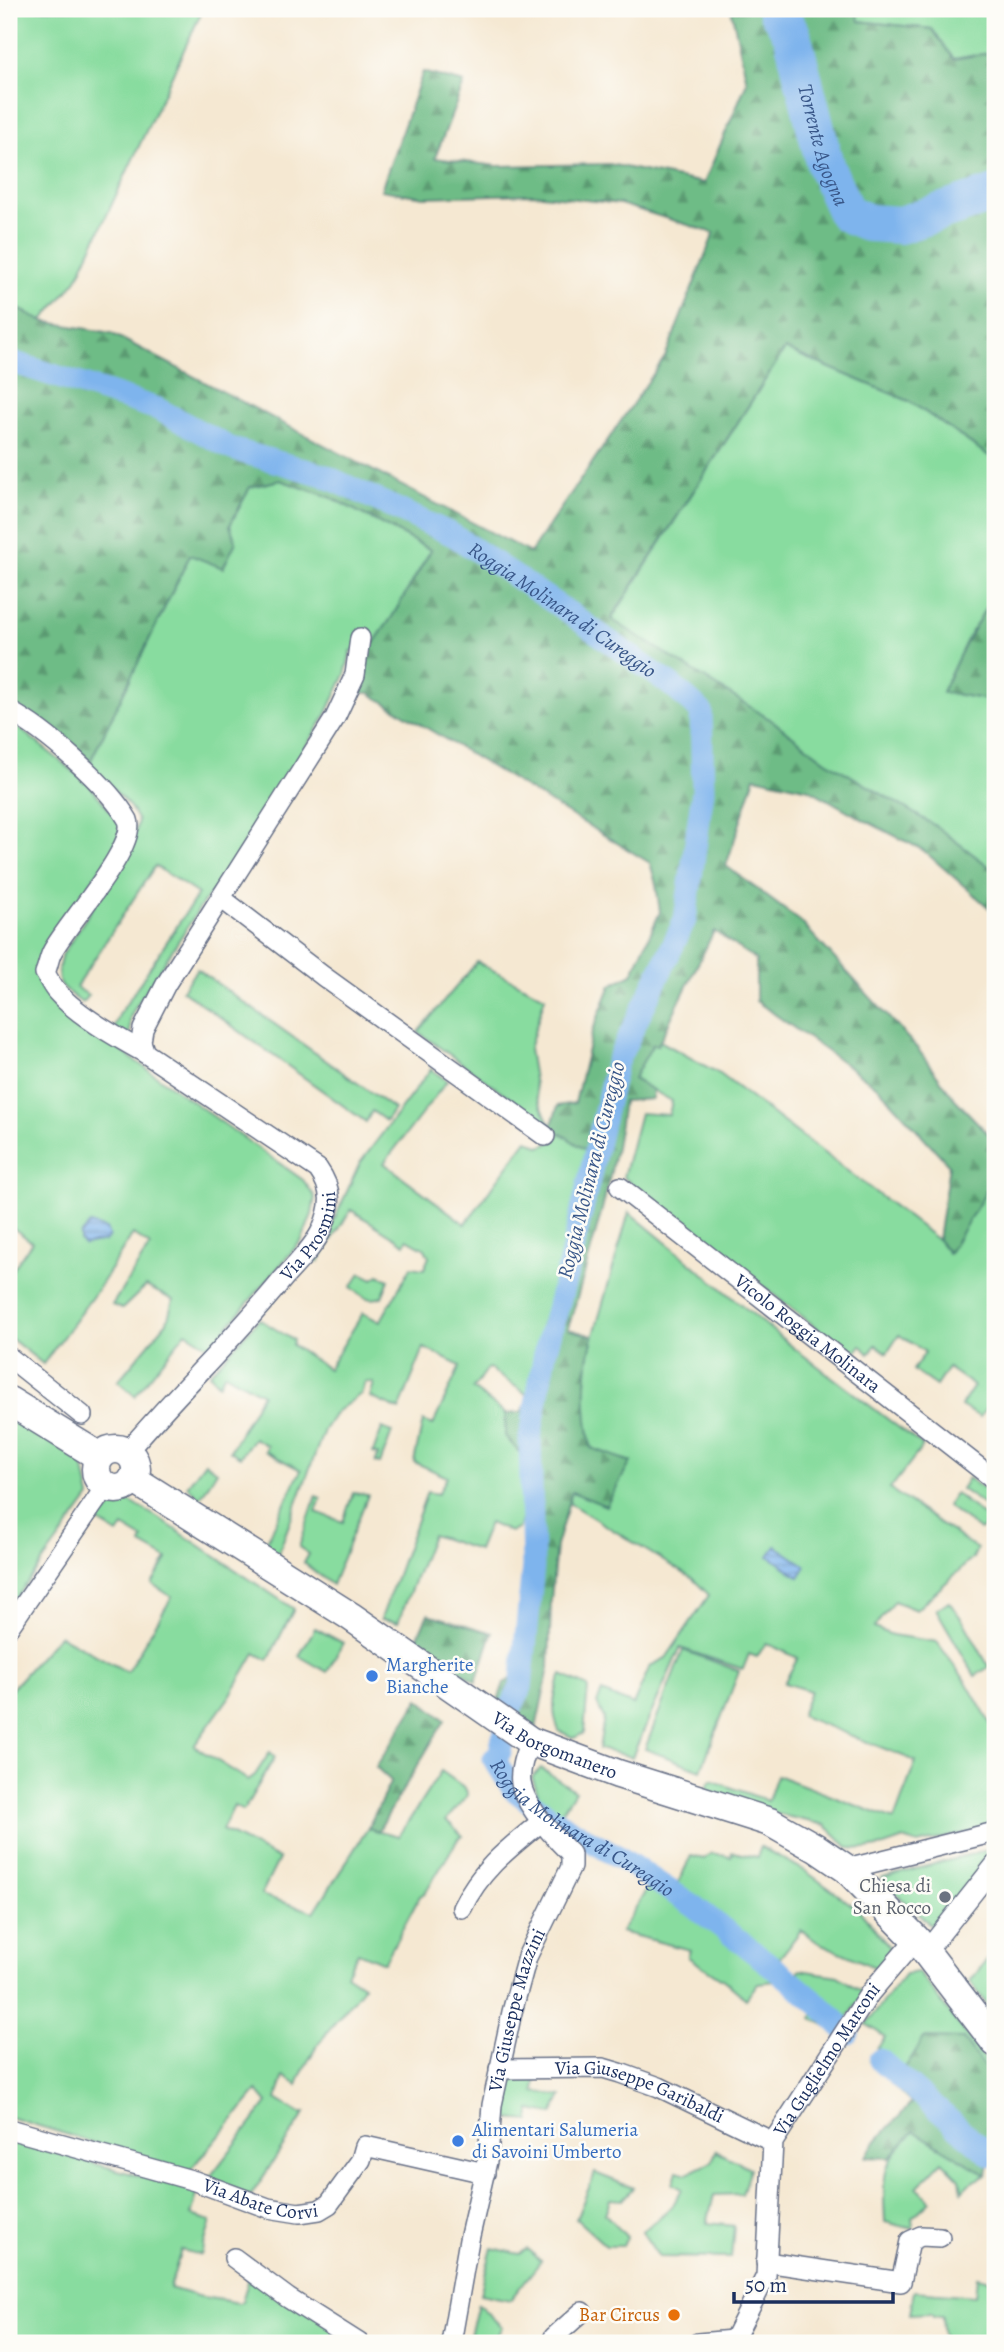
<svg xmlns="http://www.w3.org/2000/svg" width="1004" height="2352" font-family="Alegreya,serif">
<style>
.grass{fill:#88dc9f;stroke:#52867e;stroke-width:2}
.forest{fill:url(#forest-firs);stroke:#447672;stroke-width:2}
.water{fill:url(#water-rules);stroke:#4c72a6;stroke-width:2}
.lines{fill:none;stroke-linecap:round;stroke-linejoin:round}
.canal{stroke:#7eb4ed;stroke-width:23}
.river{stroke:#7eb4ed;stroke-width:38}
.street-casing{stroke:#677087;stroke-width:22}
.secondary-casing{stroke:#677087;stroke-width:31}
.street{stroke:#fff;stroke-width:19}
.secondary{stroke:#fff;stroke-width:28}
.shop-dot{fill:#3f7fe0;stroke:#fdfcf7;stroke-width:2.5}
.worship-dot{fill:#6b7280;stroke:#fdfcf7;stroke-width:2.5}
.food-dot{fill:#e8710a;stroke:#fdfcf7;stroke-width:2.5}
.labels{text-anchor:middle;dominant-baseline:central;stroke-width:5;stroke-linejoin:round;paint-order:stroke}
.street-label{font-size:19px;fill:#1b2f5e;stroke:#fdfcf7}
.shop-label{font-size:19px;fill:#366cbe;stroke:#fdfcf7;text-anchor:start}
.worship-label{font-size:19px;fill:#5b616d;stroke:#fdfcf7;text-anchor:end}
.food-label{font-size:19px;fill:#c56008;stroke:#fdfcf7;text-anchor:end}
.water-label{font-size:21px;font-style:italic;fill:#395789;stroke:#fdfcf7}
</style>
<defs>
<pattern id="forest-firs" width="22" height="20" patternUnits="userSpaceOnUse" patternTransform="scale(1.75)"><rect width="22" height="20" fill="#6ebc86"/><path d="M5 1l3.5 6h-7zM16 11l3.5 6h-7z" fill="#5a9971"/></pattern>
<pattern id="water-rules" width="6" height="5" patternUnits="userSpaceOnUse" patternTransform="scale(1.75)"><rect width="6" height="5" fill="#7eb4ed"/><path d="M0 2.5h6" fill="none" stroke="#6693c3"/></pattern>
</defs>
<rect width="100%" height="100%" fill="#fdfcf7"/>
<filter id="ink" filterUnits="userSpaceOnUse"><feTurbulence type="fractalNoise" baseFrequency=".0143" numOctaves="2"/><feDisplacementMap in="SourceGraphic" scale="14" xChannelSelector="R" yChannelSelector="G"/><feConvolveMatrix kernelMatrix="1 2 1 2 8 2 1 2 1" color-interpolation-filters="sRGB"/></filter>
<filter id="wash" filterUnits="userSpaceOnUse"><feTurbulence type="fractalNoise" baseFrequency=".00686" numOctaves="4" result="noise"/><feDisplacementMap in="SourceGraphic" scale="28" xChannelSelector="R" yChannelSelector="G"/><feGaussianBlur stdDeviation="1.57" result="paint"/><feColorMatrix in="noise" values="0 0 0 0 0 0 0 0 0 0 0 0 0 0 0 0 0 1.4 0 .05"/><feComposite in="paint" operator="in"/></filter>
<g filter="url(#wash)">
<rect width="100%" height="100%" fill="#f5e8d2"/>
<path class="grass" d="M9,9H203L76,281L42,321L9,305Z
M856,9H995V52L954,59L932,29L858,21Z
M785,349L909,401L995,460V592L966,642L942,692L995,701V871L937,827L826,761L774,722L611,620Z
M280,480L330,497L431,550L392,617L369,650L351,651L345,675L326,715L220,882L203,903L136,1006L130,1018V1036L114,1029L119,1015L198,894L155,866L76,987L88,995L82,1003C60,986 54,986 61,957L132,845L138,821L130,807L89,764L190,555L230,525L250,487Z
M9,720L88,783L123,827L120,841L40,955L41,982L113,1045L303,1180L315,1197L312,1214L302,1240L210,1347L186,1332L135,1396L118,1381L167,1322L173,1300L146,1286L122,1309L112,1305L150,1246L133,1234L95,1293L43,1364L9,1337V1275L32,1242L9,1225Z
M477,962L545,997L529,1049L537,1098L551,1127L591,1152L557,1283L542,1324L531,1397L488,1368L473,1389L506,1414L505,1436L520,1453L525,1508L518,1529L510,1532L489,1523L478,1550L432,1535L398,1622L381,1619L427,1492L438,1494L447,1477L414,1462L423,1421L433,1425L460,1366L424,1348L399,1410L370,1397L374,1383L365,1382L361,1394L336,1412L324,1430L277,1557L262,1551L301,1470L265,1451L267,1446L254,1438L240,1457L230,1451L262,1394L225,1373L219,1384L209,1374L259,1319L293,1340L292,1345L328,1369L363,1313L380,1322L411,1267L424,1269L429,1257L425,1249L407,1239L405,1244L351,1210L318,1262L312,1261L329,1231L360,1163L431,1069L447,1081L384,1163L465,1224L527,1140L541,1147L554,1141L551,1127L418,1032Z
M197,969L394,1109L386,1121L372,1111L366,1122L182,990Z
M660,1041L720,1074L938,1240L948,1253L995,1177V1403L991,1401L980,1417L961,1406L974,1386L948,1368L936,1386L913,1370L925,1352L899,1335L887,1353L876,1345L869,1354L861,1345L853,1356L623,1177L640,1113L669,1115L672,1101L633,1079L653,1043L658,1045Z
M629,1212L794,1348L923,1446L890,1489L977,1549L973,1558L916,1610L894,1601L874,1628L892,1635L937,1642L965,1680L995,1732V1826L918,1844L904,1839L884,1846L866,1849L849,1848L825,1825L772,1813L705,1790L711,1780L768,1801L777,1775L894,1820L916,1761L801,1716L810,1691L784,1683L798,1658L766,1643L757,1657L749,1654L743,1669L680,1648L632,1757L599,1749L604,1718L597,1703L602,1692L633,1705L650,1666L666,1658L709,1595L693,1579L569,1503L572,1491L631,1462L591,1448L584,1405L589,1352Z
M361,1273L373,1279L379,1275L389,1280L382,1297C368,1302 362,1296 351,1287Z
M9,1412L83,1464L90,1497L9,1608Z
M382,1428L392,1432L380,1464L375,1463L378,1455L373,1453Z
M205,1462L217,1471L200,1498L187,1486Z
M968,1478L995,1497V1507L993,1511L961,1489Z
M353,1493L368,1495L332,1585L304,1563L309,1554L299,1547L316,1496L321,1498L316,1512L343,1522Z
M955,1493L990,1521L980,1530L947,1506Z
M129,1501L157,1517L294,1609L268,1660L255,1653L230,1696L194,1746L248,1780L255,1775L270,1752L275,1757L243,1811L234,1806L222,1830L279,1859L261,1895L314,1912L368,1828L399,1836L441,1771L465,1788L468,1795L446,1820L463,1836L458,1839L425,1893L420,1896L384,1963L358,1952L346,1974L364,1986C341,2016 310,2048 297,2085L284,2076L276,2099L299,2113H305L250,2197L206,2182L267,2103L257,2091L192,2169L187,2171L9,2117V1692L59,1635L127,1672L172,1597L152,1584L167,1559L141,1544L143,1539L123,1527L118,1534L97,1521L111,1508Z
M949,1602L964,1622L989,1667L975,1676L936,1609Z
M315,1628L343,1643L327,1672L299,1656Z
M683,1650L739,1671L701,1770L645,1749Z
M562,1675L588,1687L584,1733L574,1738L559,1731C551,1711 553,1694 562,1675Z
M541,1768L575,1791L558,1819L580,1832L573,1842L548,1822L532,1777Z
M761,1847L804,1870L859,1910L894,1953L881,1970L817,1942L801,1930L770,1971L793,1980L800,1970L838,1976L865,1994L837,2032L812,2018L815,2011L776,1981L758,1983L746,1999L725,1981L688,1957L690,1950L621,1932L650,1884L639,1875L645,1863L677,1885L691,1856L704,1859L712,1853L731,1857L732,1852L757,1857Z
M995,1848V1852L934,1928L883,1882L882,1878Z
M995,1950V2016L970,1981Z
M918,1972L995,2072V2081L963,2039L912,2104L869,2061L885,2037L866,2024L905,1974Z
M536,2079L535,2092L562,2096L553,2114L530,2110V2121L505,2119L509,2081Z
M914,2131L987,2175L970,2183L962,2191L960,2179L942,2161L917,2187L930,2201L912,2218L913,2229L885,2222C883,2177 880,2164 914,2131Z
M9,2140L198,2192L191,2215L211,2221L201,2255L181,2250L170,2288L197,2296L239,2303L242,2301L253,2266L365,2343H9Z
M716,2151L750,2168L742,2194L714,2195L707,2223L734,2226L731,2258L659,2257L642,2232L672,2207L682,2189L673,2184L677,2171L687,2174L712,2162Z
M595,2173L633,2188L622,2200L610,2199L605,2214L627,2237L623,2246H606L576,2219Z
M492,2248L520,2254L527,2249L541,2261L510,2300L480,2294Z
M977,2277L995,2281V2343H944L942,2316H933L931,2313L910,2314L914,2291L975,2296Z
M478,2304L502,2327L491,2343H468Z"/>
<path class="forest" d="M731,9H856L859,21L932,29L954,59L995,52V460L909,401L785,349L611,619L774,722L826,761L937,827L995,871V913L923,850L864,820L809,789L755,777L726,866L800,921L917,1048L954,1098L995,1141V1177L949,1253L938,1240L949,1165L880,1089L756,1001V960L714,931L660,1041L658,1045L653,1044L633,1079L653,1090L652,1099L623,1101C614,1179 590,1253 568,1329L593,1336C583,1376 584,1408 591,1448L631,1462L606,1506L572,1492L556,1546L551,1600L549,1668L536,1728L498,1700L504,1683L518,1675L529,1641L539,1568L534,1528L538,1453H520L505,1436L506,1414L521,1412L531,1397L542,1324L557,1283L590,1153L551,1127L558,1106L575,1103L592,1032L611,985L632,974L660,912L656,884L650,863L369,693H353L363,675L369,650L392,617L431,550L330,497L280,480L250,487L230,525L236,542L223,568L190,555L89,764L9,706V304L42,321L111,333L530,553L665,357L714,233L620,204L533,194L424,197L381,190L423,72L464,83L435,158L497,166L609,164L704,183L747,82Z
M995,592V701L942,692L966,642Z
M428,1614L492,1633L476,1682L415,1643Z
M419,1699L445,1720L378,1831L368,1828L391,1781L376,1767Z
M924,2038L963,2039L995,2081V2114L993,2117L995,2120V2165L989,2164L987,2175L914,2131L890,2158L866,2157C876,2136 905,2114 920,2092L903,2071Z"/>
<path class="water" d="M90,1224L106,1229L109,1236L105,1241L84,1245L80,1241V1235Z
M776,1546L806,1566L799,1577L769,1556Z"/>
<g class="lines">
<g class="canal">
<path id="s1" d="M9,361L158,409L232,449L323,475L453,535L568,612L671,685L701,711L703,791L685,920L616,1064L569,1266L545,1353L530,1438L533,1566L521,1687L508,1713L500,1752L494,1759L513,1789L554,1820L619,1857L695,1907L786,1977L824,2009L848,2033"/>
<path d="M880,2060L990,2155L995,2156"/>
</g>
<path class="river" id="s2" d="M776,9L792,34L825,165L846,213L869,223L900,225L995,194"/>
</g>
</g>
<g filter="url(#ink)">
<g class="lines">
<defs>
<g id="street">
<path d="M9,711C45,730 108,785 128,820C138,846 66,925 52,952C49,958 48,966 45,973C49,979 52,987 57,992C77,1015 118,1038 145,1053"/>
<path d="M221,898L323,976L545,1136"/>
<path id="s3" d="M620,1187L995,1480"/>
<path d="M9,1357L82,1415"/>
<path id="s4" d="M127,1452C177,1393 233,1340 282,1280C294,1266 315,1246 322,1229C332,1206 333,1190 318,1169L145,1053L141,1042L143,1029L166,984L335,718L355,675L360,638"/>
<path d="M9,1627L106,1486"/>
<path d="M847,1869L995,1832"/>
<path d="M462,1908C480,1870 509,1848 541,1822"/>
<path d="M926,1952L995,1865"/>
<path id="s5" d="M499,2069L603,2068L620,2073L659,2087L773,2142"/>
<path id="s6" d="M9,2129L195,2181L268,2208L299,2213L319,2210L329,2204L361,2160L365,2146L485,2173"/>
<path d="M234,2258L288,2298L359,2343"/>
<path d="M766,2262L901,2282L910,2241L921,2236L940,2237"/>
<path id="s7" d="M451,2343L469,2240L488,2157L492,2105L512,2012L527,1957L571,1867V1854C556,1839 524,1806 521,1783C519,1769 525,1754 530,1741"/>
<path d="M556,2343L554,2337L582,2312"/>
<path d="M698,2343L733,2340"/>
<path id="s8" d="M732,2343L766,2276L773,2142L870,1993L916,1939"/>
</g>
<g id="secondary">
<path d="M9,1401L100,1457"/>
<circle cx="116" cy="1469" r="20"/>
<path id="s9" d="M133,1479L350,1616L530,1741L618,1774L770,1822L816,1848L847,1869L916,1939L995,2042"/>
</g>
</defs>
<use href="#street" class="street-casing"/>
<use href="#secondary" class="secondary-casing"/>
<use href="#street" class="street"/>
<use href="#secondary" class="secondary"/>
</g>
</g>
<g class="shop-dot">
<circle cx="372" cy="1676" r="7"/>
<circle cx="458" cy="2141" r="7"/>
</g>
<circle class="worship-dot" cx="945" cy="1897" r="7"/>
<circle class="food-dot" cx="674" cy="2315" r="7"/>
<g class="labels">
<g class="street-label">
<text stroke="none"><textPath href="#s4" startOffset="285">Via Prosmini</textPath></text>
<text stroke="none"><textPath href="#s3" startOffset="238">Vicolo Roggia Molinara</textPath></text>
<text stroke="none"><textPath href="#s9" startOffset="500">Via Borgomanero</textPath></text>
<text stroke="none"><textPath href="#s7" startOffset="340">Via Giuseppe Mazzini</textPath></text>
<text stroke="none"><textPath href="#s8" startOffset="308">Via Guglielmo Marconi</textPath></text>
<text stroke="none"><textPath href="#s5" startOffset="145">Via Giuseppe Garibaldi</textPath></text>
<text stroke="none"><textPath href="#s6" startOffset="262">Via Abate Corvi</textPath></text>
</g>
<g class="shop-label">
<text x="386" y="1665">Margherite<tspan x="386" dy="22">Bianche</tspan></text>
<text x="472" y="2130">Alimentari Salumeria<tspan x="472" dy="22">di Savoini Umberto</tspan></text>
</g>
<g class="worship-label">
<text x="931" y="1886">Chiesa di<tspan x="931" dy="22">San Rocco</tspan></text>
</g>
<g class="food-label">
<text x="660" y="2315">Bar Circus</text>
</g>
<g class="water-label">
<text stroke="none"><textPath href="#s2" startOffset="145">Torrente Agogna</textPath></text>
<text stroke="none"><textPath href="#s1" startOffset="611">Roggia Molinara di Cureggio</textPath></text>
<text transform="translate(591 1170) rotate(-76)">Roggia Molinara di Cureggio</text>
<text stroke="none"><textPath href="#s1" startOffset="1978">Roggia Molinara di Cureggio</textPath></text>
</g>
</g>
<rect width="1004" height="2352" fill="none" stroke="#fdfcf7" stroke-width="35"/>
<path d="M734 2292v10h159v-10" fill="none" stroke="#1b2f5e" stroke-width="3.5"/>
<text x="745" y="2292" font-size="21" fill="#1b2f5e" stroke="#fdfcf7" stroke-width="5" paint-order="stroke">50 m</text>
</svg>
